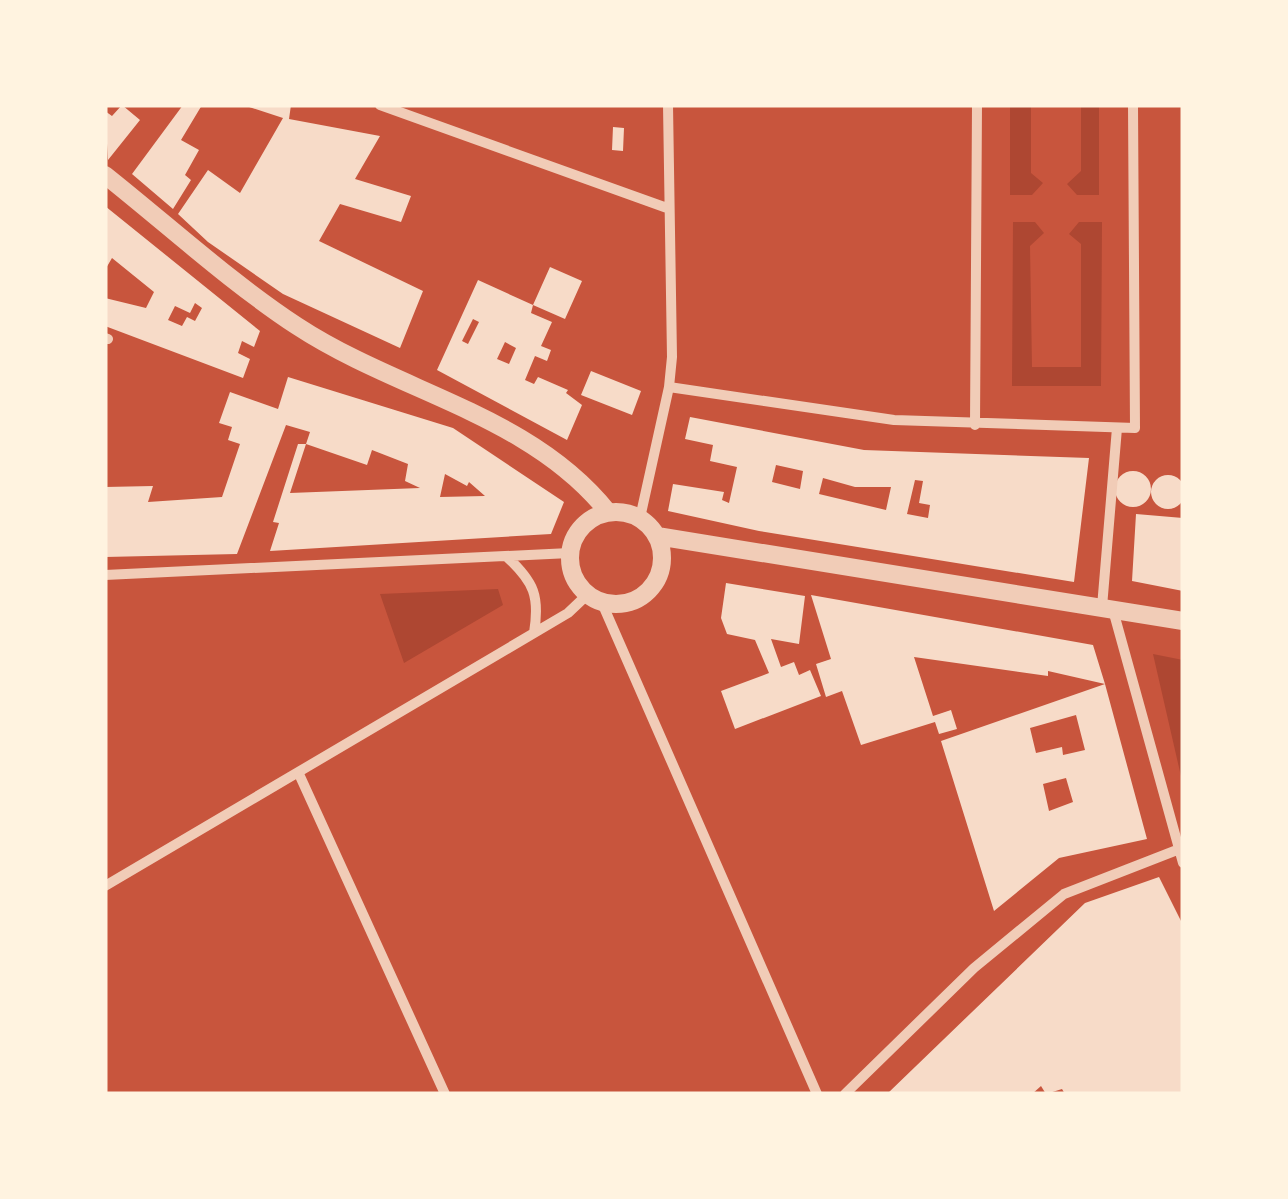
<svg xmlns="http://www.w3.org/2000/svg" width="1288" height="1199" font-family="Inter,sans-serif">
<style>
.green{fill:#ae4732}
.building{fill:#f7dbc8;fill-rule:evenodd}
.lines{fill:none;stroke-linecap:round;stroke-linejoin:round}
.minor{stroke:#f1ccb7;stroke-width:10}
.tertiary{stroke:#f1ccb7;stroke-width:18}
</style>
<rect width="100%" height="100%" fill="#c8553d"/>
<path class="green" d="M1010,105H1031V173L1043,183L1032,195H1010Z
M1081,105H1099V195H1077L1067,184L1081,171Z
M1013,222H1035L1044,233L1030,246L1032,367H1081V244L1069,234L1079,222H1102L1101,386H1012Z
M498,589L503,605L404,663L380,594Z
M1153,654L1183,660V785Z"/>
<path class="building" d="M122,105L140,120L108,160L105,111L112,116Z
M183,105H202L181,140L199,150L185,175L191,180L173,209L132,174Z
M243,105H291L289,119L380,136L355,179L411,196L401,222L340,204L319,241L423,291L400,348L283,294L208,242L178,214L208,170L240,193L283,118Z
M613,127L624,128L623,151L612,150Z
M105,206L260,331L254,347L242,341L238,353L250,359L243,378L105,326V298L146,308L154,292L112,258L105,270ZM195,303L202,308L195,321L187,317L182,326L168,320L175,306L190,313Z
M550,267L582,281L565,319L533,305L531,313L552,322L541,346L551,350L547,361L535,356L525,380L534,384L538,377L568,390L566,393L582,405L567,440L437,370L478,280L533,305ZM473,319L479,322L468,344L462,341ZM505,342L516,348L509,364L497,359Z
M591,371L641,391L632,415L581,395Z
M288,377L453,428L564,502L551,534L270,551L279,523L273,522L298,444H306L290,493L420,488L405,481L408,464L372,450L367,465L306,444L310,432L286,425L237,554L105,557V487L153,486L148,502L222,497L240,444L228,440L232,427L219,423L230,392L278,409ZM445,474L467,486L469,482L485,496L440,497Z
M690,417L864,450L1089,458L1074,582L759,531L668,511L673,484L724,492L722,500L729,503L737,467L710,461L713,445L685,439ZM776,465L803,471L800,489L772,482ZM823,478L855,487H891L886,510L819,494ZM915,480L923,481L919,503L930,505L928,518L907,514Z
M1115 489a18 18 0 1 1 36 0a18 18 0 1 1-36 0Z
M1151 492a17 17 0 1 1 34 0a17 17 0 1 1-34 0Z
M1136,514L1183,518V591L1132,581Z
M726,583L805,596L799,644L771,639L781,667L794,662L799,675L810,670L821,696L735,729L721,691L769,673L755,640L727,634L721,618Z
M811,595L1093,645L1105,684L1147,839L1059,858L994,911L941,741L1105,684L1048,671V676L914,657L933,716L951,710L957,729L939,734L935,722L861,745L842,691L826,697L816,664L831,659ZM1076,715L1085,750L1063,755L1062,747L1036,753L1030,728ZM1066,778L1073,802L1049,811L1043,784Z
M1159,877L1183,925V1094H1065L1062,1089L1046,1094L1041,1086L1032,1094H887L1085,903Z"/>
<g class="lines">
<path class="minor" d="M380,105L667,208
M105,338L108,339
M669,387L894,420L1135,428L1133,105
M975,425L977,105
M640,518L669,387L672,357L668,105
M507,557C534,582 540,596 534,633
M105,575L570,553
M602,603L817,1094
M1102,607L1117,428
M1113,610L1183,863
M299,774L445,1094
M105,886L568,613L587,595
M845,1094L974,968L1064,894L1177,850"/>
<path class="tertiary" d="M105,175C168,225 230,282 297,326C399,393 530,414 608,512
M570 558a46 46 0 1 1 92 0a46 46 0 1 1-92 0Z
M657,536L1183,621"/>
</g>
<rect width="1288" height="1199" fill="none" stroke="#fff3e0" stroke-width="215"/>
</svg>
